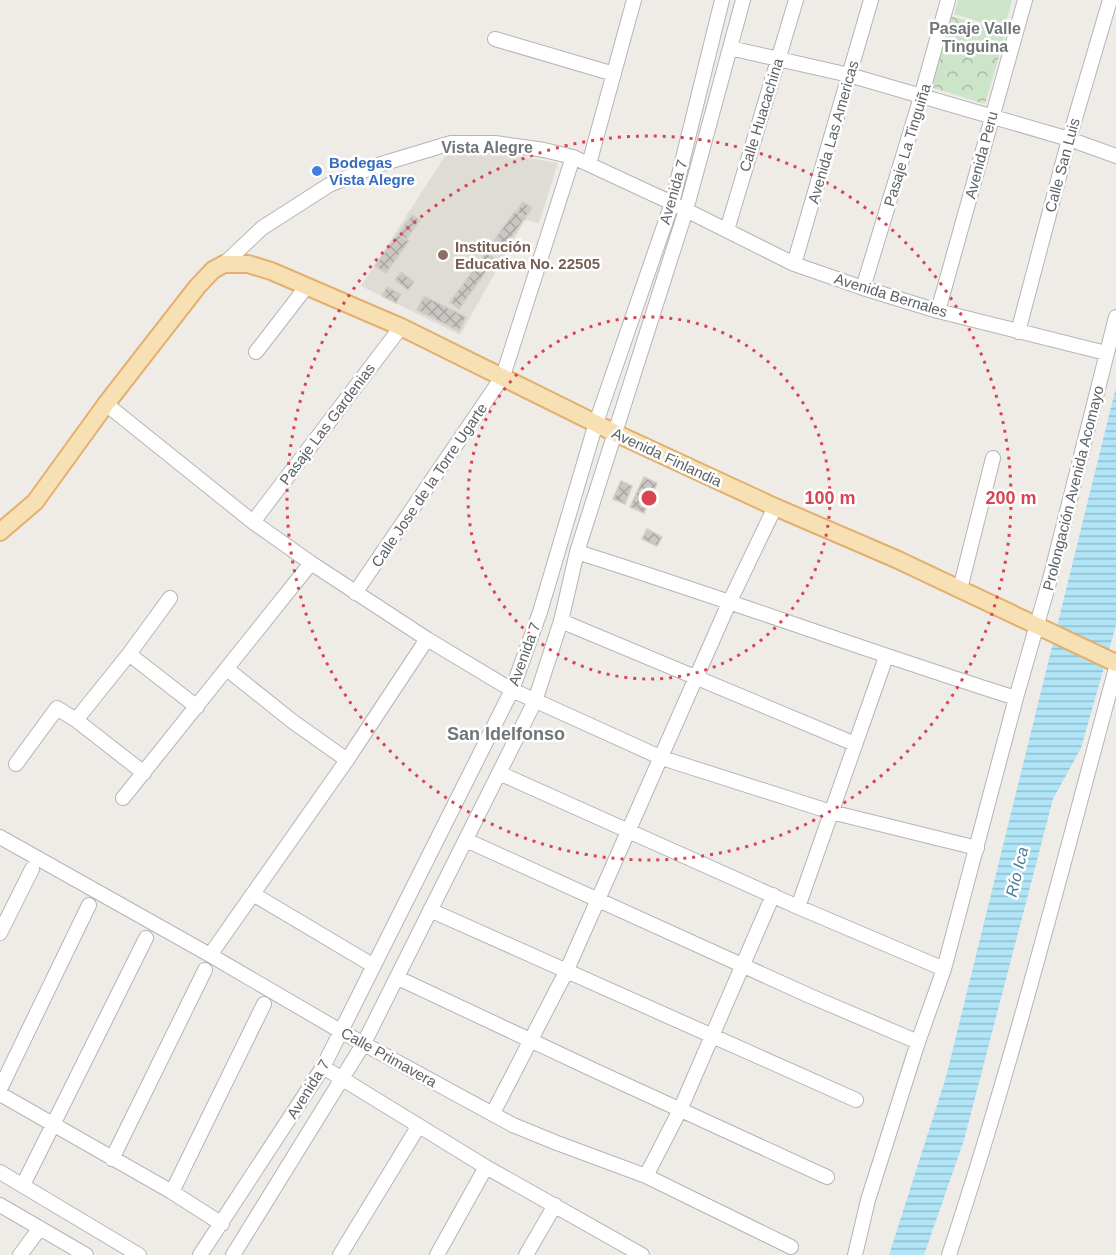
<svg xmlns="http://www.w3.org/2000/svg" width="1116" height="1255" font-family="Arial,sans-serif">
<style>
.education{fill:#dfdcd6}
.park{fill:url(#park-crowns)}
.pitch{fill:#cce4c7}
.water{fill:url(#water-rules)}
.building{fill:url(#building-cross-hatch);stroke:#d3cdc6;stroke-width:1.5}
.lines{fill:none;stroke-linecap:round;stroke-linejoin:round}
.minor-casing{stroke:#b2b5b8;stroke-width:16}
.major-casing{stroke:#e4ae6c;stroke-width:20}
.minor{stroke:#fff;stroke-width:14}
.major{stroke:#f7e1b4;stroke-width:16}
.ring{fill:none;stroke:#d94452;stroke-width:3;stroke-dasharray:3 6}
.shop-dot{fill:#3f7fe0;stroke:#fff;stroke-width:2}
.education-dot{fill:#8d6e63;stroke:#fff;stroke-width:2}
.labels{text-anchor:middle;dominant-baseline:central;stroke-width:5;stroke-linejoin:round;paint-order:stroke}
.street-label{font-size:15px;fill:#5f6366;stroke:#fff}
.shop-label{font-size:15px;font-weight:bold;fill:#366cbe;stroke:#fff;text-anchor:start}
.education-label{font-size:15px;font-weight:bold;fill:#785e54;stroke:#fff;text-anchor:start}
.neighbourhood-label{font-size:16px;font-weight:bold;fill:#707578;stroke:#fff}
.water-label{font-size:16px;font-style:italic;fill:#477b97;stroke:#fff}
.quarter-label{font-size:18px;font-weight:bold;fill:#707578;stroke:#fff}
.centre{fill:#d94452;stroke:#fff;stroke-width:3}
.ring-label{font-size:18px;text-anchor:middle;font-weight:bold;fill:#d94452;stroke:#fff;stroke-width:5;stroke-linejoin:round;paint-order:stroke}
</style>
<defs>
<pattern id="park-crowns" width="20" height="18" patternUnits="userSpaceOnUse" patternTransform="scale(1.5)"><rect width="20" height="18" fill="#cce4c7"/><path d="M2 6a3 3 0 1 1 6 0M12 15a3 3 0 1 1 6 0" fill="none" stroke="#a9bca5"/></pattern>
<pattern id="water-rules" width="6" height="5" patternUnits="userSpaceOnUse" patternTransform="scale(1.5)"><rect width="6" height="5" fill="#b0e4f7"/><path d="M0 2.5h6" fill="none" stroke="#92bccc"/></pattern>
<pattern id="building-cross-hatch" width="8" height="8" patternUnits="userSpaceOnUse" patternTransform="scale(1.5)"><rect width="8" height="8" fill="#cbc7c4"/><path d="M0 0l8 8M0 8l8-8" fill="none" stroke="#a8a5a3"/></pattern>
</defs>
<rect width="100%" height="100%" fill="#efece7"/>
<path class="education" d="M447,153H500L558,163L539,223L525,220L460,335L361,286Z"/>
<path class="park" d="M951,16L1006,32L985,104L930,87Z"/>
<path class="pitch" d="M958,0H1012L1004,29L954,14Z"/>
<path class="water" d="M1116,387V625L1081,748L1053,799L964,1140L924,1255H889L946,1077Z"/>
<path class="building" d="M523,202L532,208L525,218L516,212Z
M515,211L525,218L500,253L490,246Z
M412,215L420,220L406,240L398,234Z
M398,234L409,241L386,273L375,266Z
M486,253L495,259L459,309L450,302Z
M401,272L414,282L408,290L395,280Z
M387,287L401,294L396,303L382,296Z
M424,296L466,317L459,331L417,310Z
M644,477L657,483L644,513L630,507Z
M621,481L632,486L625,504L613,499Z
M647,529L662,537L657,546L642,539Z"/>
<g class="lines">
<defs>
<path id="minor" d="M495,39L614,74
M730,48L849,75L1069,139L1116,156
M589,164L634,0
M727,230L796,0
M224,264L262,228L329,185L378,165L451,143H495L544,150L573,157L672,203L794,264L863,288L938,311L1106,353
M794,264L871,0
M863,288L921,97L948,0
M938,311L1025,0
M1018,332L1069,139L1110,0
M256,352L307,286
M106,404L253,522L311,563L427,639L512,690L662,758L831,812L977,848
M253,522L401,327
M577,552C724,598 869,652 1016,698
M960,589L993,458
M355,593L503,376L573,157
M561,621L855,744
M129,654L197,707
M227,669L292,721L347,760
M76,720L129,654L170,598
M16,764L57,708L76,720L144,773
M499,773L798,907L944,969
M123,798L311,563
M0,837L210,955L342,1032L513,1125L557,1143L646,1176L791,1247
M466,840L810,996L918,1042
M253,894L374,966
M798,907L886,657
M430,910L856,1100
M0,933L32,869
M210,955L347,760L427,639
M398,978L598,1072L827,1177
M323,1067L486,1167L642,1255
M0,1089L89,905
M0,1094L172,1192L222,1224
M493,1113L566,972L729,603L775,507
M112,1159L205,970
M0,1172L139,1255
M646,1176L680,1110L773,895
M23,1185L146,938
M172,1192L264,1004
M0,1205L86,1255
M20,1255L40,1228
M200,1255L323,1067L512,690L540,612L596,423L672,203L722,0
M233,1255L364,1043L535,701L561,621L577,552L686,210L743,0
M340,1255L418,1127
M437,1255L486,1167
M526,1255L555,1205
M855,1255L868,1200L918,1042L944,969L1016,698L1050,579L1116,317
M949,1255C1013,1062 1063,864 1116,668"/>
<path id="major" d="M0,532L35,502L106,404L197,287L213,270L224,264H248L271,271L401,327L615,433L775,507L896,559L1116,663"/>
</defs>
<use href="#minor" class="minor-casing"/>
<use href="#major" class="major-casing"/>
<use href="#minor" class="minor"/>
<use href="#major" class="major"/>
</g>
<g class="ring">
<circle cx="649" cy="498" r="181"/>
<circle cx="649" cy="498" r="362"/>
</g>
<circle class="shop-dot" cx="317" cy="171" r="6"/>
<circle class="education-dot" cx="443" cy="255" r="6"/>
<g class="labels">
<g class="street-label">
<text transform="translate(761 115) rotate(-73)">Calle Huacachina</text>
<text transform="translate(833 132) rotate(-74)">Avenida Las Americas</text>
<text transform="translate(907 145) rotate(-73)">Pasaje La Tinguiña</text>
<text transform="translate(981 155) rotate(-75)">Avenida Peru</text>
<text transform="translate(1062 165) rotate(-75)">Calle San Luis</text>
<text transform="translate(673 192) rotate(-74)">Avenida 7</text>
<text transform="translate(891 295) rotate(17)">Avenida Bernales</text>
<text transform="translate(327 424) rotate(-53)">Pasaje Las Gardenias</text>
<text transform="translate(667 457) rotate(25)">Avenida Finlandia</text>
<text transform="translate(429 485) rotate(-56)">Calle Jose de la Torre Ugarte</text>
<text transform="translate(1073 488) rotate(-76)">Prolongación Avenida Acomayo</text>
<text transform="translate(524 654) rotate(-70)">Avenida 7</text>
<text transform="translate(389 1057) rotate(29)">Calle Primavera</text>
<text transform="translate(308 1089) rotate(-58)">Avenida 7</text>
</g>
<g class="shop-label">
<text x="329" y="162">Bodegas<tspan x="329" dy="17">Vista Alegre</tspan></text>
</g>
<g class="education-label">
<text x="455" y="246">Institución<tspan x="455" dy="17">Educativa No. 22505</tspan></text>
</g>
<g class="neighbourhood-label">
<text x="975" y="28">Pasaje Valle<tspan x="975" dy="18">Tinguina</tspan></text>
<text x="487" y="147">Vista Alegre</text>
</g>
<g class="water-label">
<text transform="translate(1017 872) rotate(-76)">Río Ica</text>
</g>
<g class="quarter-label">
<text x="506" y="734">San Idelfonso</text>
</g>
</g>
<circle cx="649" cy="498" r="9" class="centre"/>
<g class="ring-label">
<text x="830" y="504">100 m</text>
<text x="1011" y="504">200 m</text>
</g>
</svg>
